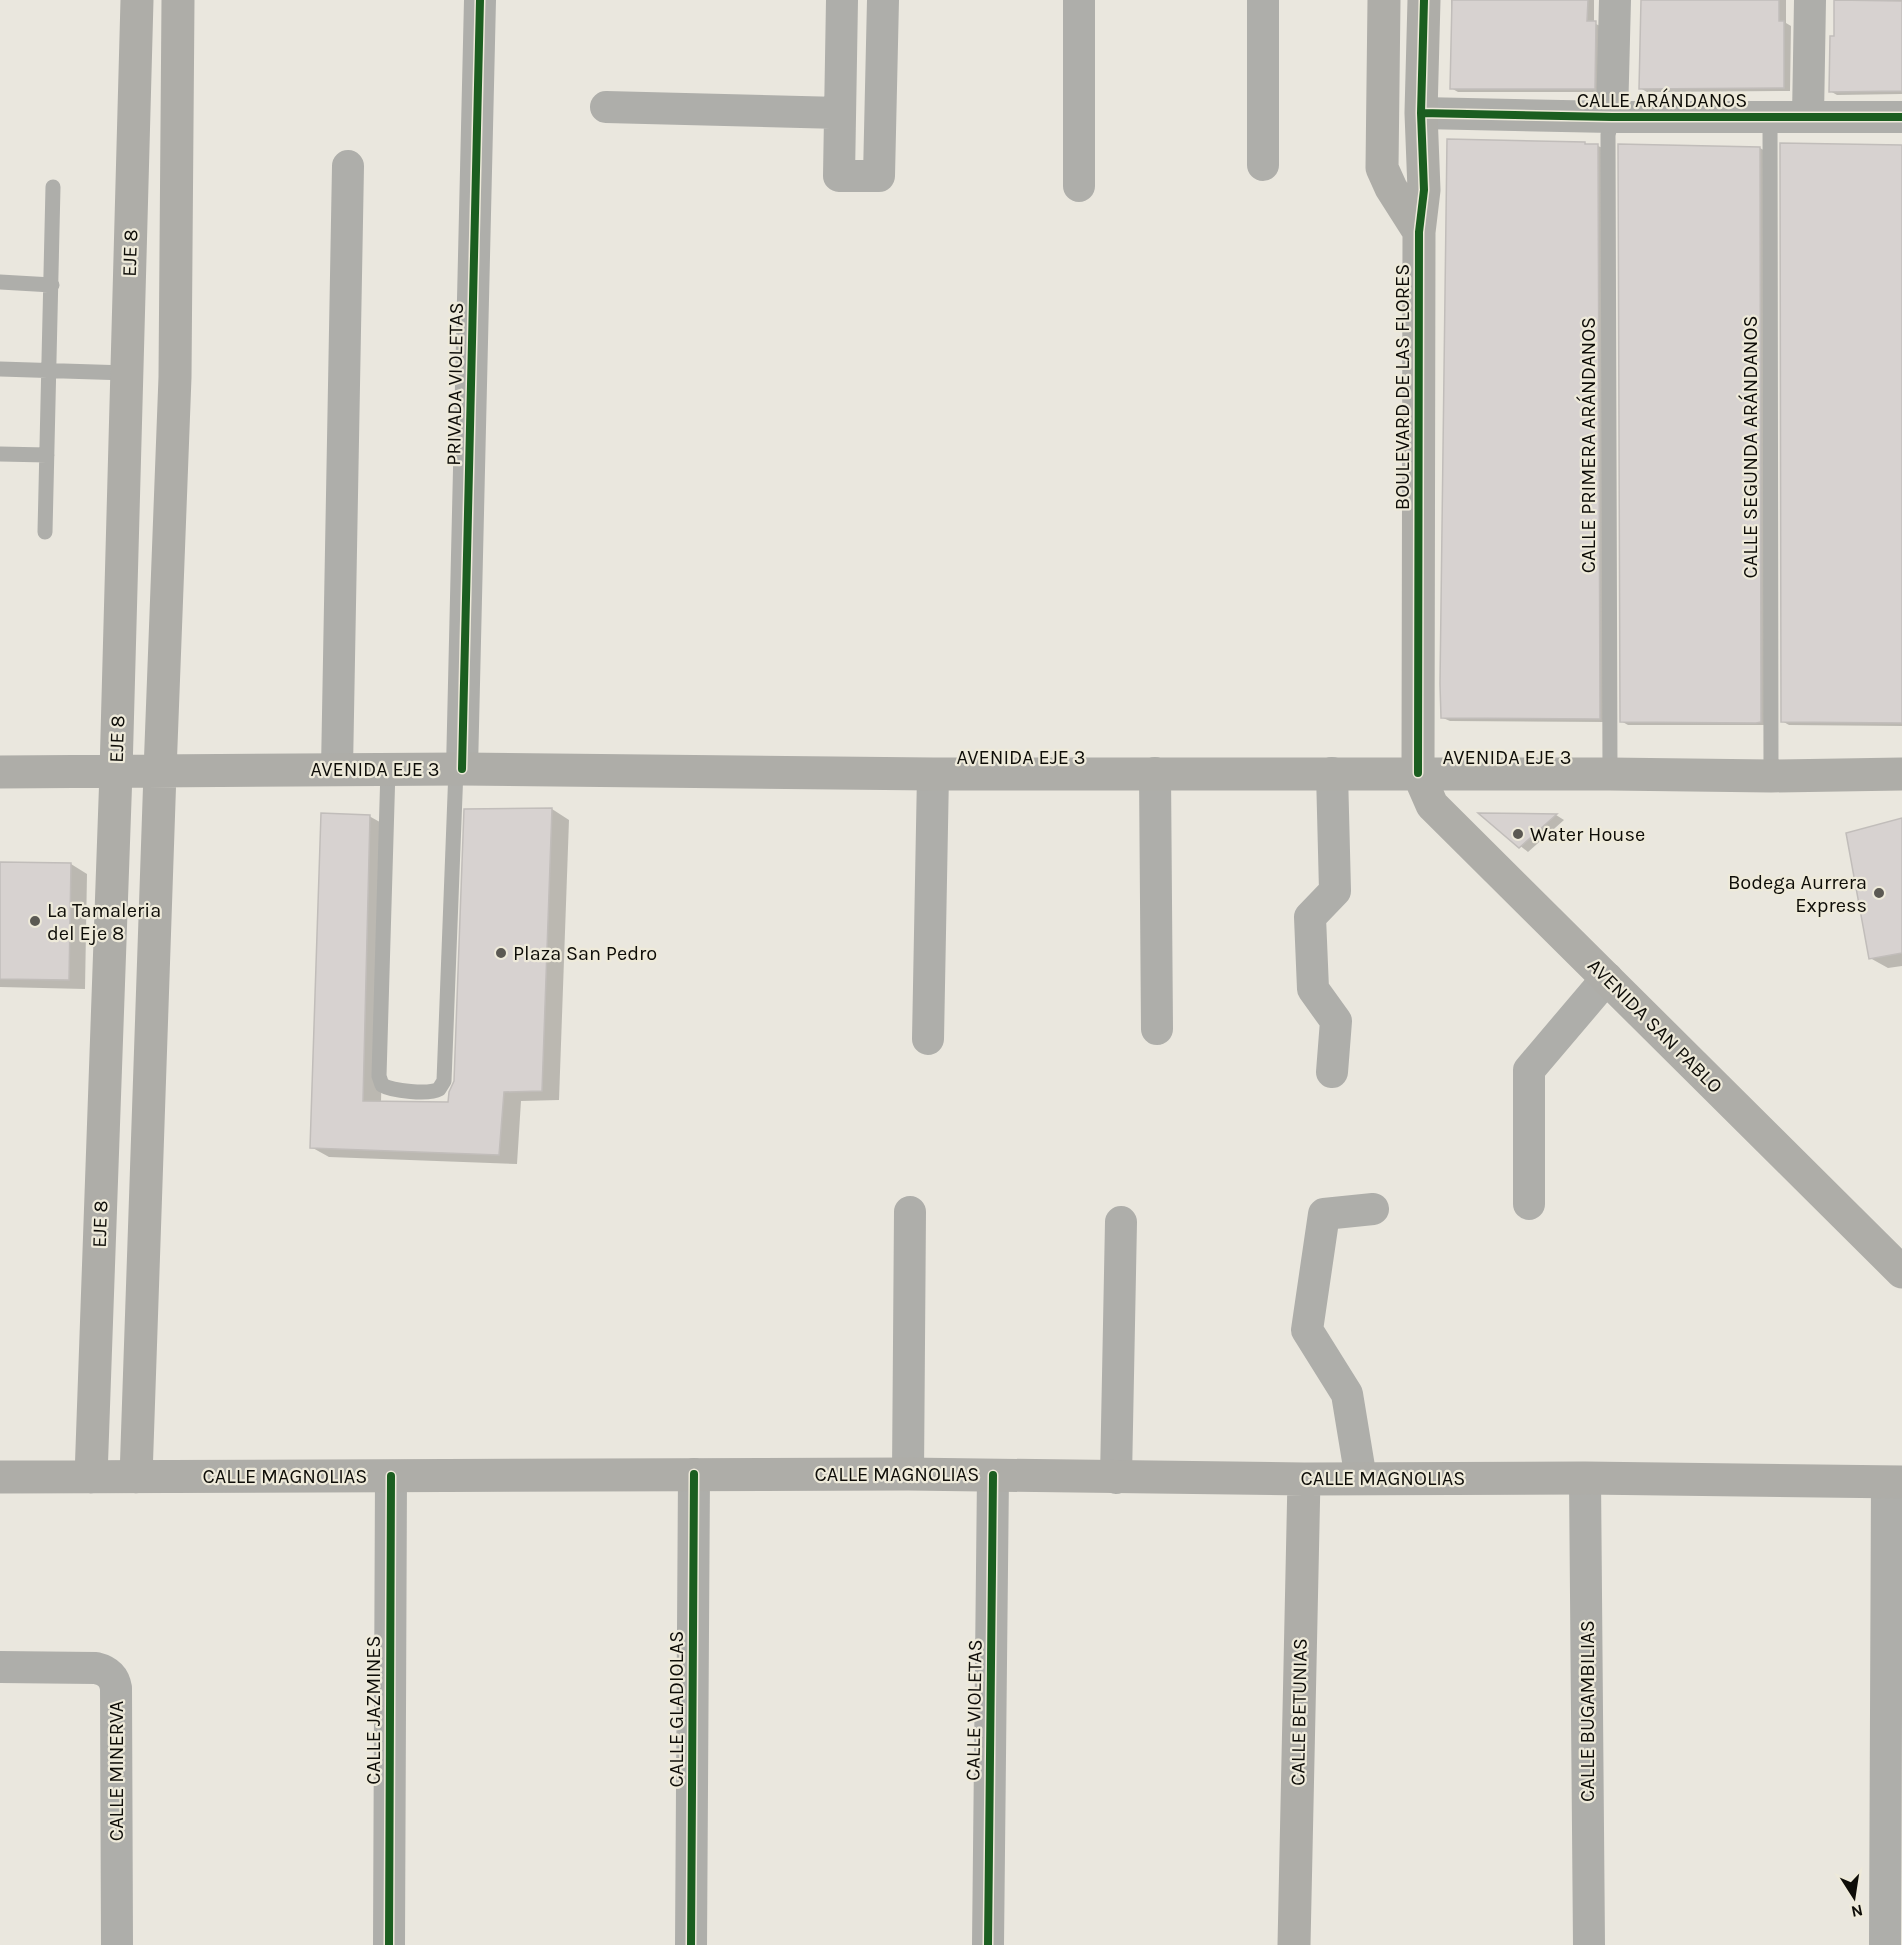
<svg xmlns="http://www.w3.org/2000/svg" width="1902" height="1945" font-family="Karla,sans-serif">
<style>
.shadow{fill:#0003}
.building{fill:#d7d2d0;stroke:#c1bdba;stroke-width:1.5}
.lines{fill:none;stroke-linecap:round;stroke-linejoin:round}
.lane{stroke:#aeaeaa;stroke-width:15}
.street{stroke:#aeaeaa;stroke-width:32}
.secondary{stroke:#aeada8;stroke-width:33}
.cycleway-casing{stroke:#eeeada;stroke-width:11}
.cycleway{stroke:#1b5e20;stroke-width:8}
.poi-dot{fill:#5b5953;stroke:#eeeada;stroke-width:2}
.labels{text-anchor:middle;dominant-baseline:central;stroke-width:4.5;stroke-linejoin:round;paint-order:stroke}
.street-label{font-size:20px;fill:#0e0d08;stroke:#eeeada}
.poi-label{font-size:20px;fill:#0e0d08;stroke:#eeeada;text-anchor:start}
</style>
<rect width="100%" height="100%" fill="#eae7de"/>
<path class="shadow" d="M1451,0H1594V23L1602,27L1601,92H1458L1451,88L1453,15L1451,14Z
M1642,0H1786V23L1791,26L1790,91L1647,92L1640,88Z
M1836,0H1902V94L1837,95L1830,91L1835,38Z
M1584,143L1588,145L1598,146L1605,149L1606,722L1450,721L1443,718Z
M1902,147V726L1789,725L1782,721Z
M1760,148L1767,152V725H1628L1621,721Z
M552,809L569,820L559,1100L521,1101L517,1164L329,1157L311,1147L369,816L387,826L381,1103L450,1104L455,1082L466,811Z
M1482,815H1556L1564,820L1528,852Z
M1902,820V966L1888,968L1870,958Z
M0,863L71,864L87,874L85,989L0,987Z"/>
<path class="building" d="M1452,0H1588L1587,21H1596L1595,89H1450Z
M1641,0H1779V21H1784V88L1639,89Z
M1834,0L1902,1V91L1829,92L1830,36H1834Z
M1447,139L1585,142V144H1598L1600,719L1441,718L1440,684Z
M1780,143L1902,145V723L1781,722Z
M1618,144L1760,147L1761,722L1756,723L1620,722Z
M552,808L542,1091L504,1092L499,1155L310,1148L321,813L370,815L363,1101L448,1102L449,1092L454,1081L464,809Z
M1478,813L1557,814L1519,848Z
M1902,818V953L1869,959L1846,833Z
M0,862L71,863L69,980L0,979Z"/>
<g class="lines">
<path class="lane" d="M1770,117L1771,776
M0,282L52,285
M0,369L127,373
M0,454L47,455
M45,532L53,187
M388,769L379,1076L382,1085C392,1091 429,1095 439,1089L444,1081L456,769
M1610,774L1608,135L1612,117"/>
<path class="street" d="M842,0L839,176H879L883,0
M606,107L840,113
M1421,113L1612,117H1902
M1612,117L1615,0
M1808,117L1810,0
M1263,165V0
M1079,186V0
M337,769L348,166
M462,769L480,0
M1155,773L1157,1029
M928,1039L933,774
M1332,1072L1336,1021L1313,989L1310,917L1335,891L1332,773
M1529,1204V1070L1607,978
M908,1474L910,1212
M1116,1478L1121,1222
M1585,1478L1589,1945
M1361,1479L1347,1394L1307,1330L1324,1214L1373,1209
M0,1667L96,1668C108,1671 114,1676 116,1688L117,1945
M389,1945L391,1476
M691,1945L694,1474
M988,1945L993,1475
M1885,1945L1887,1482"/>
<path class="secondary" d="M1384,0L1382,168L1391,188L1419,232
M1424,0L1421,113L1424,190L1419,232L1418,773L1432,805L1902,1272
M0,772L462,769L933,774H1610L1771,776L1902,774
M0,1477L908,1474L1304,1479L1585,1478L1902,1482
M91,1477L116,772L137,0
M136,1477L160,772L175,377L178,0
M1294,1945L1304,1479"/>
<defs>
<path id="cycleway" d="M1421,113L1612,117H1902
M462,769L480,0
M1418,773L1419,232L1424,190L1421,113L1424,0
M389,1945L391,1476
M691,1945L694,1474
M988,1945L993,1475"/>
</defs>
<use href="#cycleway" class="cycleway-casing"/>
<use href="#cycleway" class="cycleway"/>
</g>
<g class="poi-dot">
<circle cx="1518" cy="834" r="6"/>
<circle cx="1879" cy="893" r="6"/>
<circle cx="35" cy="921" r="6"/>
<circle cx="501" cy="953" r="6"/>
</g>
<g class="labels">
<g class="street-label">
<text x="1662" y="100">CALLE ARÁNDANOS</text>
<text transform="translate(130 253) rotate(-88)">EJE 8</text>
<text transform="translate(455 384) rotate(-89)">PRIVADA VIOLETAS</text>
<text transform="translate(1402 387) rotate(-90)">BOULEVARD DE LAS FLORES</text>
<text transform="translate(1588 445) rotate(-90)">CALLE PRIMERA ARÁNDANOS</text>
<text transform="translate(1750 447) rotate(-90)">CALLE SEGUNDA ARÁNDANOS</text>
<text transform="translate(117 739) rotate(-88)">EJE 8</text>
<text x="1021" y="757">AVENIDA EJE 3</text>
<text x="1507" y="757">AVENIDA EJE 3</text>
<text x="375" y="769">AVENIDA EJE 3</text>
<text transform="translate(1655 1026) rotate(45)">AVENIDA SAN PABLO</text>
<text transform="translate(100 1224) rotate(-88)">EJE 8</text>
<text x="897" y="1474">CALLE MAGNOLIAS</text>
<text x="285" y="1476">CALLE MAGNOLIAS</text>
<text x="1383" y="1478">CALLE MAGNOLIAS</text>
<text transform="translate(676 1709) rotate(-90)">CALLE GLADIOLAS</text>
<text transform="translate(373 1710) rotate(-90)">CALLE JAZMINES</text>
<text transform="translate(974 1710) rotate(-89)">CALLE VIOLETAS</text>
<text transform="translate(1587 1711) rotate(-90)">CALLE BUGAMBILIAS</text>
<text transform="translate(1299 1712) rotate(-89)">CALLE BETUNIAS</text>
<text transform="translate(116 1771) rotate(-90)">CALLE MINERVA</text>
</g>
<g class="poi-label">
<text x="1530" y="834">Water House</text>
<text x="1867" y="882" text-anchor="end">Bodega Aurrera<tspan x="1867" dy="23">Express</tspan></text>
<text x="47" y="910">La Tamaleria<tspan x="47" dy="23">del Eje 8</tspan></text>
<text x="513" y="953">Plaza San Pedro</text>
</g>
</g>
<g transform="translate(1854 1897) rotate(168)" stroke="#eeeada" stroke-width="4.5" paint-order="stroke">
<path d="M0-4.5L10 22L0 15L-10 22Z" fill="#0e0d08"/>
<text y="-9" font-size="16" font-weight="bold" text-anchor="middle" fill="#0e0d08">N</text>
</g>
</svg>
